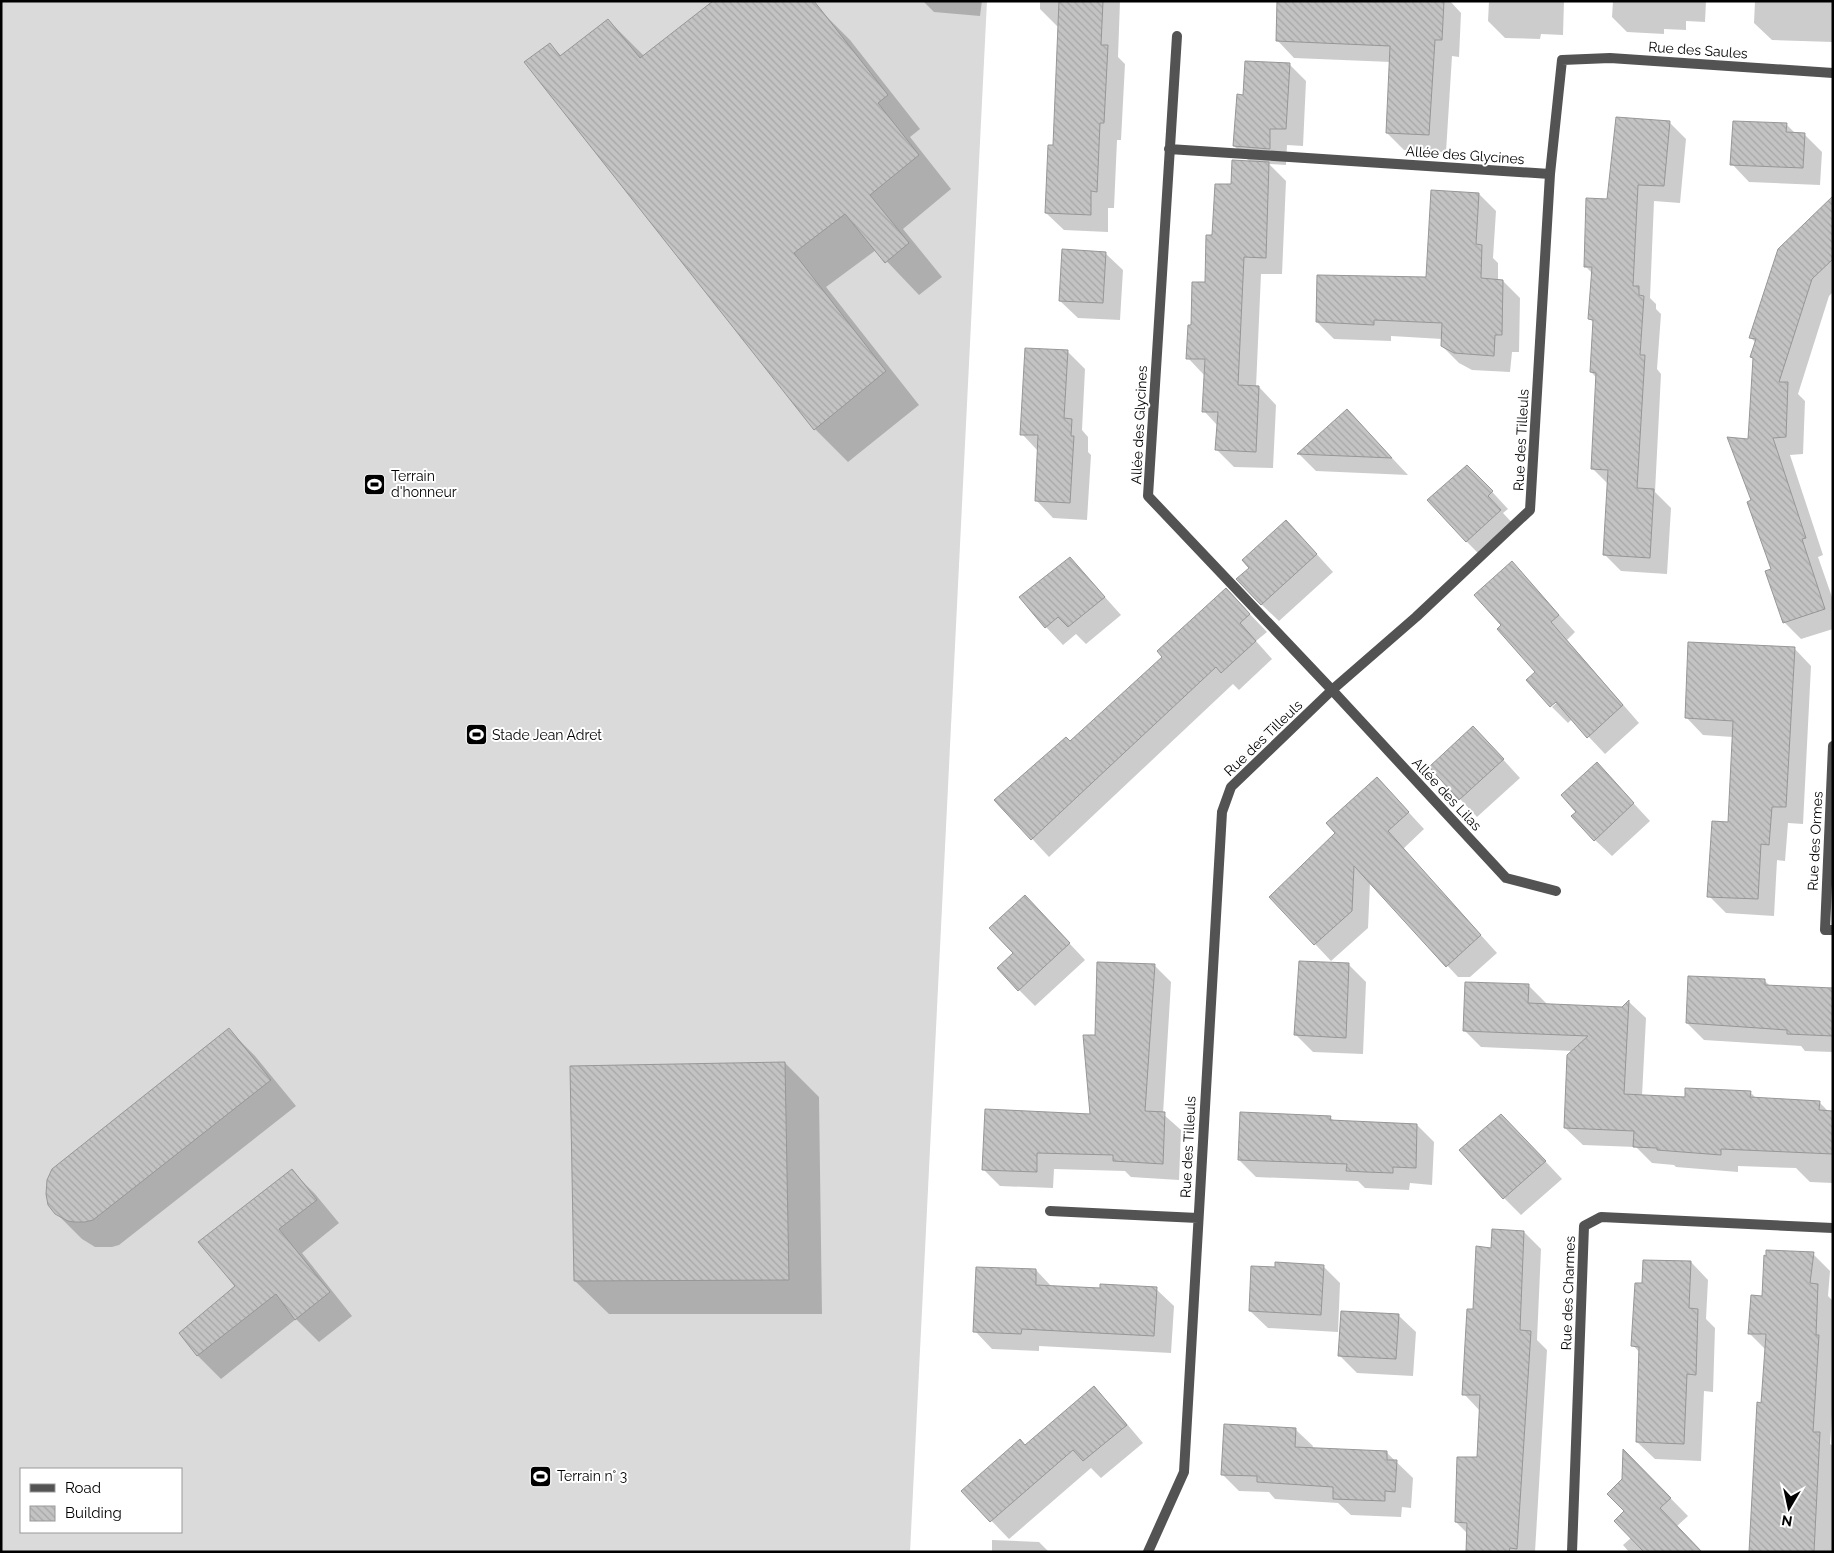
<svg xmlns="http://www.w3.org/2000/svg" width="1834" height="1553" font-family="Raleway,sans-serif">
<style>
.pitch{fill:#dadada;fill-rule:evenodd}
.shadow{fill:#0003}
.building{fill:url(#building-back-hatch);stroke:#979797}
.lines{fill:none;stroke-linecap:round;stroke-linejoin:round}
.minor{stroke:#535353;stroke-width:10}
.labels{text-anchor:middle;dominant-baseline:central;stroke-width:4;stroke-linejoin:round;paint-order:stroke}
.street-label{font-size:14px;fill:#000;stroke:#fff}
.poi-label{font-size:14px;fill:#000;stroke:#fff;text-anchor:start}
</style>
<defs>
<pattern id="building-back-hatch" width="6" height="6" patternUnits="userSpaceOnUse" patternTransform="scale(1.25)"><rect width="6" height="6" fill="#c3c3c3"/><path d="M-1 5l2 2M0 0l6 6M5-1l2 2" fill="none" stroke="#a6a6a6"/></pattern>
</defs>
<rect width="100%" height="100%" fill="#fff"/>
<path class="pitch" d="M1,1H987L910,1552H1ZM21,1469H181V1532H21Z"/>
<path class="shadow" d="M923,1H982L980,16L934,12Z
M1040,1H1120L1118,57L1125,64L1121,140H1117L1114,208H1108V232L1064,230L1046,213L1054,146L1059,26H1057L1040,9Z
M1279,1H1450L1461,13L1459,57L1452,56L1446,152L1404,150L1387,133L1391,62L1294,58L1277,40Z
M1489,1H1564L1563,35L1541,34L1540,39L1505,38L1488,21Z
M1613,1H1706L1705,22L1686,21V30L1664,29V34L1627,32L1612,17Z
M1755,1H1833V42L1772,40L1754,23Z
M817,7L850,40L920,129L910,137L951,189L903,229L942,277L919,295L876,250L826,287L919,405L848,462L815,429L526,62L550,44L562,57L608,20L644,56Z
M1289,64L1306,81L1303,146L1287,145L1286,165L1269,164L1286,181L1282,274H1261L1256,387H1259L1276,405L1273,468L1234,467L1216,449L1218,426L1204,411L1205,376L1188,358L1192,326L1206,284L1213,236L1232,186L1251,163L1234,146L1244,97Z
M1669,122L1686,139L1680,203L1654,201L1650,298L1656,304V309L1661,314L1657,369L1661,374L1655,492L1671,508L1667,574L1621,571L1604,554L1608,484L1592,468L1597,378L1591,372L1594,323L1590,319L1593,274L1585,266L1608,201Z
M1786,124L1796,134L1805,135L1822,152L1820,185L1749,182L1732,164Z
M1479,194L1496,211L1493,258L1498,263V281H1503L1520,298L1519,352H1512L1510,372L1472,370L1459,363L1442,346V339L1391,336V341L1334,339L1317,322L1427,279Z
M1833,202V292L1829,296L1798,394L1805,401L1803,454L1790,455L1823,555L1818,557L1833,600V629L1801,639L1784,622L1772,570L1753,501L1750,441L1755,360L1752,357L1756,343L1750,337Z
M1105,253L1123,270L1120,320L1078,318L1060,301Z
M1067,351L1085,369L1082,430L1088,437V452L1091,455L1087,520L1053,518L1036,500L1038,451L1022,434Z
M1364,428L1408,475L1316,471L1299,454Z
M1484,483L1508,509L1503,513L1516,527L1483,558L1466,541Z
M1303,539L1333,572L1279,621L1261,604Z
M1070,558L1121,615L1086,644L1076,634L1063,645L1046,627Z
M1512,563L1575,632L1567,640L1639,723L1605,754L1572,719L1568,723L1552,707L1562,698L1537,672L1502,625Z
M1243,607L1267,632L1256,641L1272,659L1239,690L1233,684L1049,857L996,800Z
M1794,648L1811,666L1803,824L1788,823L1785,861L1777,860L1774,916L1726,913L1709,896L1729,823L1733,737L1703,735L1686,717Z
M1490,745L1520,778L1477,817L1430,767Z
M1377,778L1424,829L1403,849L1497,953L1470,977H1458L1370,882L1368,928L1331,961L1315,944Z
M1613,781L1650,821L1612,856L1595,840Z
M1041,913L1085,960L1035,1006L1019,990L1015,953Z
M1154,965L1171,982L1163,1114L1181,1130L1179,1180L1131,1177L1125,1171L1054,1169L1053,1188L1000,1186L983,1169L1091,1115L1097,1037Z
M1349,965L1366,982L1363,1054L1313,1052L1296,1035Z
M1764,980L1771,987L1833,989V1052L1805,1051L1801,1046L1704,1040L1687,1023Z
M1529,986L1546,1003V1005L1622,1008L1629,1002L1646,1018L1642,1096L1686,1099L1750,1092L1757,1099L1819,1102L1829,1112H1833V1183L1810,1182L1796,1168L1738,1166V1172L1676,1167L1674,1165L1652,1163L1636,1147L1583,1145L1565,1128L1573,1051L1481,1047L1464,1030Z
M229,1030L255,1056L296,1106L119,1245L112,1247H95L82,1239L56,1213Z
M785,1063L819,1097L822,1314H609L575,1281Z
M1330,1117L1334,1121L1417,1125L1434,1142L1432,1185L1410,1183L1409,1190L1365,1188L1358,1181L1256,1177L1239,1160Z
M1518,1132L1562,1179L1521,1215L1504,1198Z
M292,1171L315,1194L339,1223L302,1253L352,1316L319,1342L296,1319L221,1379L198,1356L180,1333L237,1286Z
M1524,1232L1541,1249L1537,1340L1547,1350L1535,1552H1467L1468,1534L1456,1522L1478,1459L1480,1411L1464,1394L1474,1311L1492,1249Z
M1813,1254L1830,1271L1828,1296L1833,1301V1400L1830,1444L1833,1446L1832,1552H1750L1766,1350L1749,1333L1763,1297Z
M1691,1262L1708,1280L1706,1319L1715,1328L1713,1392L1704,1391L1701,1461L1655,1459L1637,1442L1640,1353L1633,1345L1643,1285Z
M1323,1266L1340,1283L1338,1332L1268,1328L1250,1311L1276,1269Z
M1036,1270L1052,1287L1101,1289H1156L1174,1306L1171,1353L1039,1346V1351L992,1349L975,1331Z
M1398,1315L1416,1332L1413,1376L1357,1373L1340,1356Z
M1093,1387L1111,1405L1143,1443L1101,1478L1091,1468L1009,1539L963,1491L1026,1446Z
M1296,1430L1313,1446L1312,1449L1386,1452L1413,1478L1411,1508L1402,1507L1401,1517L1351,1515L1338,1503L1275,1499L1269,1492L1239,1491L1222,1474Z
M1624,1451L1688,1516L1677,1526L1701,1552H1629L1623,1545L1632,1537L1625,1511L1623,1480Z
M992,1540L1039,1542L1049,1552H992Z"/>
<path class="building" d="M713,1H814L888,95L878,103L919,155L870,195L909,243L885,263L845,214L794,253L886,371L814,430L524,62L550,43L560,56L608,19L640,58Z
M1059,1H1103L1101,45H1108L1104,123H1100L1097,192L1091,191V215L1045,213L1048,145H1053Z
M1277,1H1444L1442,40H1435L1429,135L1386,133L1390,46L1276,41Z
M1245,61L1290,63L1286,129H1270V149L1233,146L1237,94L1243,95Z
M1616,117L1670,121L1664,186L1638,185L1633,286H1639V295L1644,296L1640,355H1645L1637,488L1654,489L1650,558L1603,555L1608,470L1591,469L1596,373L1590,372L1593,320L1588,319L1592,267H1584L1586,198L1607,199Z
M1733,121L1787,123L1786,132L1805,133L1803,168L1730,165Z
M1232,160L1269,162L1266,258L1244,257L1238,385L1259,386L1256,452L1215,450L1218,412H1202L1205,359H1186L1188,325H1191L1192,282H1205L1206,235H1212L1215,184H1231Z
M1431,190L1479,193L1476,244L1482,245L1481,278L1503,280L1502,335H1495L1494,356L1454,353L1441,346L1442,323L1374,320V325L1316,322L1317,275L1426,277Z
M1833,196V259L1812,279L1779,382H1788L1786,437L1773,438L1806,538L1802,539L1825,609L1783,623L1765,571L1771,569L1747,502L1751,500L1727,437L1748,439L1753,358L1750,357L1756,339L1749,338L1778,249Z
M1062,249L1106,252L1103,303L1059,301Z
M1025,348L1068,350L1064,418L1072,419L1071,436H1074L1070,503L1035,501L1038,435H1020Z
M1347,409L1392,458L1297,454Z
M1467,465L1493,491L1488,496L1501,510L1466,542L1427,500Z
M1286,520L1317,554L1261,605L1236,579L1249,568L1242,560Z
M1070,557L1105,597L1068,627L1058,617L1045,628L1019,597Z
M1512,561L1559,615L1551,622L1623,705L1587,738L1556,702L1550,707L1526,680L1535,672L1497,629L1501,625L1474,595Z
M1226,588L1250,614L1240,623L1256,641L1221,673L1216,667L1031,840L994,800L1066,737L1070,741L1162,657L1157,651Z
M1688,642L1795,647L1786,807H1772L1769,845L1761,844L1758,899L1707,897L1712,821L1728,822L1733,721L1685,718Z
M1473,726L1504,759L1459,800L1429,767Z
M1597,762L1634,803L1594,841L1571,816L1576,812L1561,795Z
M1377,777L1409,812L1388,831L1481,935L1446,967L1354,866L1352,911L1314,945L1269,897L1335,833L1326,823Z
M1025,895L1070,943L1018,991L997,968L1013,953L989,928Z
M1299,961L1349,963L1346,1038L1294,1035Z
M1097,962L1155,964L1145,1111L1165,1112L1163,1164L1113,1161V1155L1037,1153V1172L982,1170L985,1109L1090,1114L1083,1035H1095Z
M1688,976L1765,979V985L1833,988V1036L1787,1034V1030L1686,1023Z
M1465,982L1529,984L1528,1003L1622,1007L1629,1000L1624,1094L1685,1097V1088L1751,1091L1750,1097L1820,1101L1819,1110L1833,1111V1154L1721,1149V1155L1657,1150V1148L1633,1147L1634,1131L1564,1128L1567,1055L1588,1036L1463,1031Z
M229,1028L271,1080L93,1220L85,1222H74L68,1221L55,1214L48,1205L46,1194L47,1180L52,1169Z
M785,1062L789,1280L574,1281L570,1066Z
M1240,1112L1331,1116L1330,1120L1417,1124L1416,1168L1393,1167V1173L1366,1172L1346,1171L1347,1164L1238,1160Z
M1501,1114L1546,1161L1503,1199L1459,1150Z
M292,1169L317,1200L279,1229L330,1292L295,1320L276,1294L197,1356L179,1333L235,1286L198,1242Z
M1492,1229L1524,1231L1520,1330L1531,1331L1517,1549L1510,1548L1509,1552H1466L1467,1523L1455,1522L1457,1457H1477L1480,1395H1462L1467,1309H1473L1476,1246L1491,1248Z
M1766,1250L1814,1252L1810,1283L1818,1284L1816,1335H1819L1813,1432H1820L1814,1552H1749L1757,1402L1761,1403L1766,1334H1748L1751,1295L1762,1296L1764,1255L1766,1256Z
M1643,1260L1691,1261L1689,1308L1698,1309L1696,1375L1687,1374L1684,1444L1636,1442L1639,1347L1631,1346L1635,1283H1642Z
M1275,1262L1324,1265L1321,1315L1249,1311L1251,1266L1275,1267Z
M976,1267L1036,1269V1285L1100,1288V1284L1157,1287L1154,1336L1022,1329L1021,1334L973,1332Z
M1341,1311L1399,1314L1396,1359L1338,1356Z
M1094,1386L1127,1425L1083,1461L1073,1450L990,1522L961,1491L1020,1439L1025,1445Z
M1224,1424L1296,1428L1295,1447L1387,1451V1460H1397L1395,1492L1385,1491V1501L1333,1499V1487L1257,1482V1476L1221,1475Z
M1623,1449L1671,1498L1660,1508L1702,1552H1644L1614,1521L1624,1511L1607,1494L1622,1479Z"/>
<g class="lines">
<path class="minor" d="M1177,36L1148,496L1332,690L1506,878L1556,891
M1169,149L1550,174
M1833,746L1825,930H1833
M1050,1211L1198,1218
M1148,1552L1184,1472L1222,812L1231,787L1332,690L1416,617L1530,510L1550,174L1562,60L1610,58L1833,73
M1572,1552L1584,1226L1601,1217L1833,1228"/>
</g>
<defs>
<symbol id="stadium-square" viewBox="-11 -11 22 22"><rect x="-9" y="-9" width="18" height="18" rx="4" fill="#000" stroke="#fff"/><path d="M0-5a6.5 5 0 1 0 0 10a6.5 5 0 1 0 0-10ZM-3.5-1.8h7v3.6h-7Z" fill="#fff"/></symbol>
</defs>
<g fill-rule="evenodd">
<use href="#stadium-square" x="362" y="472" width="25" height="25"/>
<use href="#stadium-square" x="464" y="722" width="25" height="25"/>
<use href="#stadium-square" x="528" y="1464" width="25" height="25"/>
</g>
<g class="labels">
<g class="street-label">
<text transform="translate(1698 50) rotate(4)">Rue des Saules</text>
<text transform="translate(1465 155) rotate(4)">Allée des Glycines</text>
<text transform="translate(1139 425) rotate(-87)">Allée des Glycines</text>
<text transform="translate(1521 440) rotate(-87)">Rue des Tilleuls</text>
<text transform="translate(1263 738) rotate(-44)">Rue des Tilleuls</text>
<text transform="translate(1447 794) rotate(47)">Allée des Lilas</text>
<text transform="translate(1815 841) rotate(-87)">Rue des Ormes</text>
<text transform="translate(1188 1147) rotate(-87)">Rue des Tilleuls</text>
<text transform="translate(1568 1293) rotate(-88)">Rue des Charmes</text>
</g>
<g class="poi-label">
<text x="391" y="476">Terrain<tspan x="391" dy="16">d'honneur</tspan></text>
<text x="492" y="735">Stade Jean Adret</text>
<text x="557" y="1476">Terrain n° 3</text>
</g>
</g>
<rect width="1834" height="1553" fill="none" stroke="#000000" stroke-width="5"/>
<rect x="20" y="1468" width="162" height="65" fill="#ffffff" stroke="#999999"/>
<rect x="30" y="1484" width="25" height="8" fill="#535353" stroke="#999999"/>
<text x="65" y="1493" font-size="15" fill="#000000">Road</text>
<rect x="30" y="1506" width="25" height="15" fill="url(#building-back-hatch)" stroke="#999999"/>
<text x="65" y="1518" font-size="15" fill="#000000">Building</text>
<g transform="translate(1789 1508) rotate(189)" stroke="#ffffff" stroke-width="4" paint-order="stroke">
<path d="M0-4L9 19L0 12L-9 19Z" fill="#000000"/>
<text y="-8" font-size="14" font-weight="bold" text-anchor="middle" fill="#000000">N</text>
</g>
</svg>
